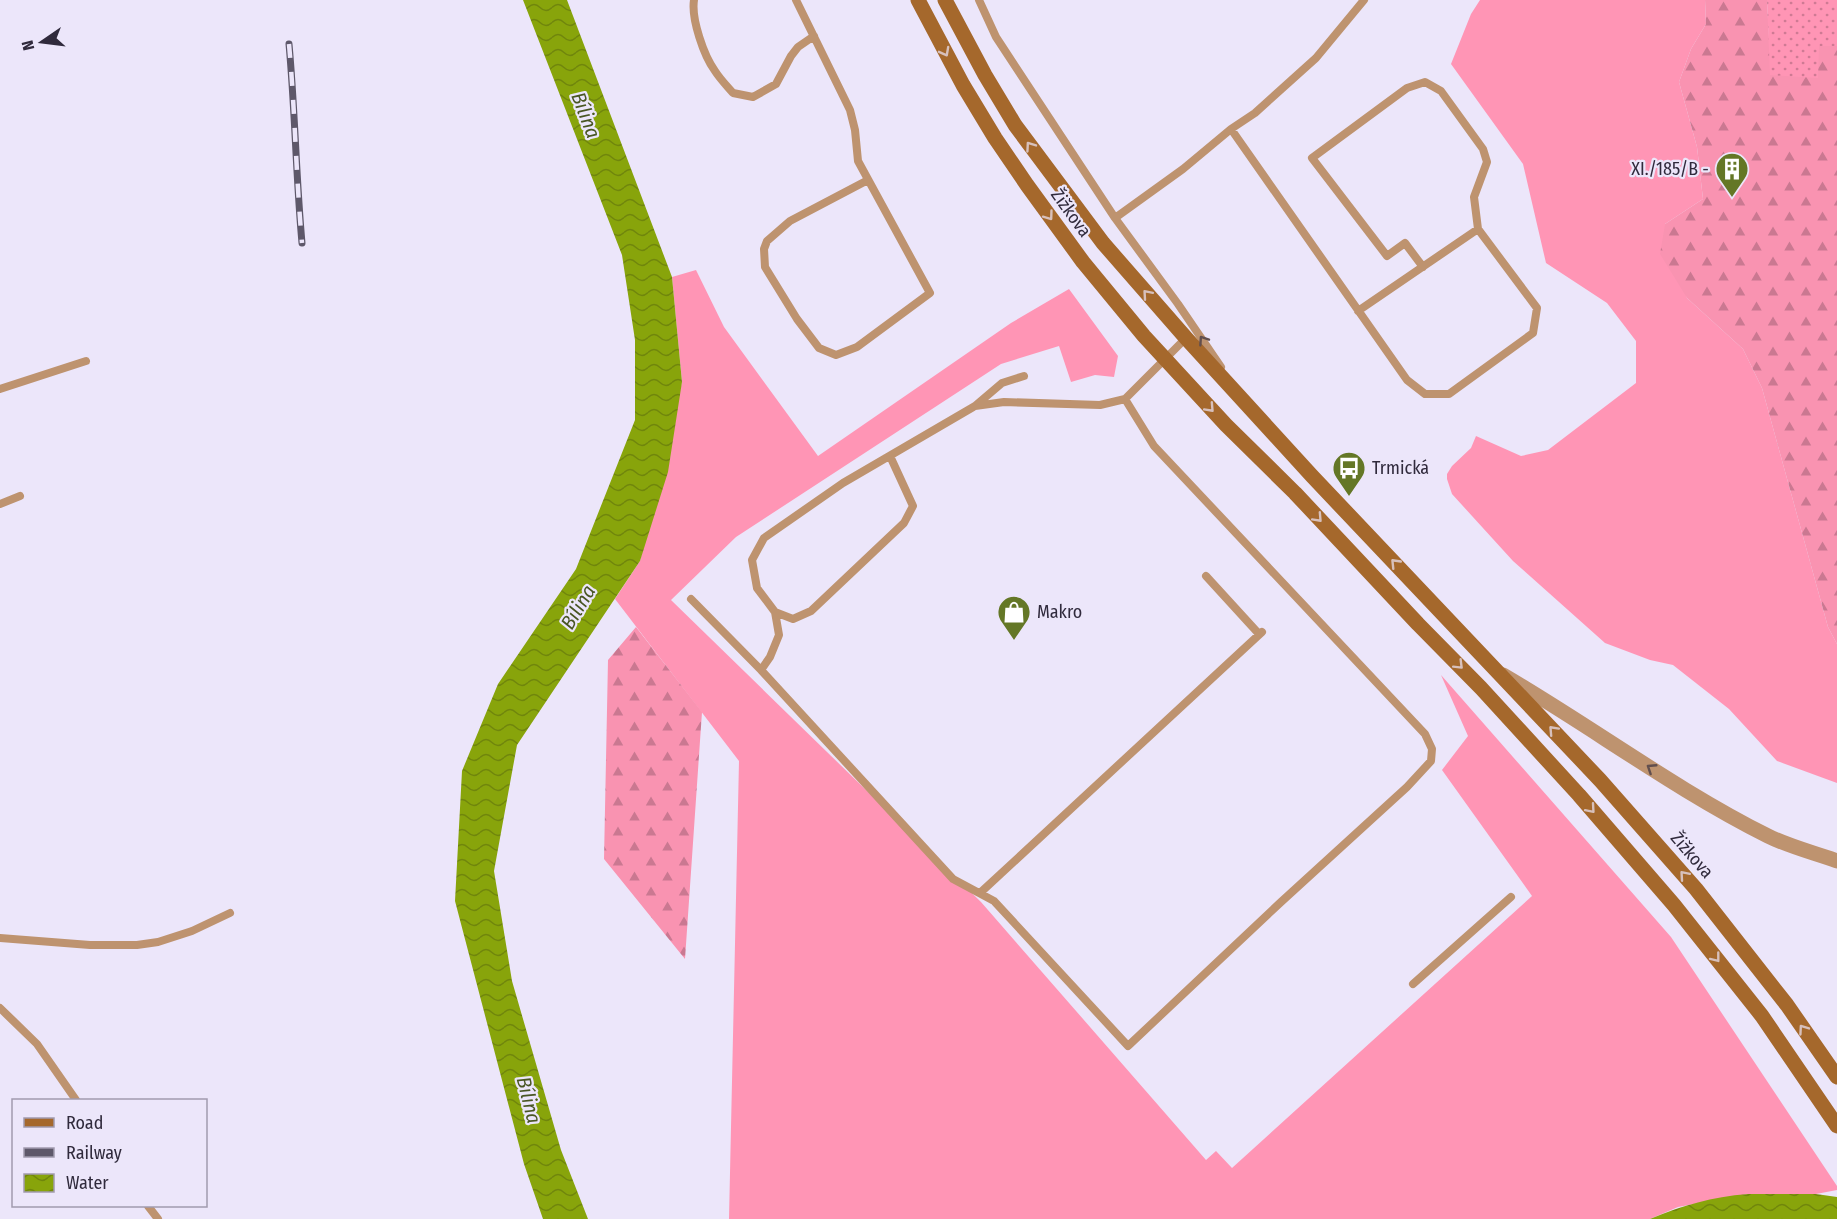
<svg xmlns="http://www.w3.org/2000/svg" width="1837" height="1219" font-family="'Fira Sans Condensed',sans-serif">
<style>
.grass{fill:#ff95b5}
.forest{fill:url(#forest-firs)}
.garden{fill:url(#garden-dots)}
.water{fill:url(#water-waves)}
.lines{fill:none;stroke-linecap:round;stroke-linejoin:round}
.service{stroke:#be936f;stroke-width:8}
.minor{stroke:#be936f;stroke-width:15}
.secondary{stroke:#a5682c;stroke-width:15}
.rail-casing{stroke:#5e586a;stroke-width:7}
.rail{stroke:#ece6fa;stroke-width:4.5;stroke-dasharray:14;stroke-linecap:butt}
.oneway{stroke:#d7c0bc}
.oneway2{stroke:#624f4e}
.labels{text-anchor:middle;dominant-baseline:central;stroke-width:4.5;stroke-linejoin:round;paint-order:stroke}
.poi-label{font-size:18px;fill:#302a3c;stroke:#ece6fa;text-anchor:start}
.street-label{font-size:18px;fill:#302a3c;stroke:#ece6fa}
.water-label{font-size:20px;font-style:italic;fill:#495623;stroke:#ece6fa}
</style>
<defs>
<pattern id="forest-firs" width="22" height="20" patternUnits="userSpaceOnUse" patternTransform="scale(1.5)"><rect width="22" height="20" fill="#f993b1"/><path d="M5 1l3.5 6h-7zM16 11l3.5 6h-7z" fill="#ca7891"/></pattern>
<pattern id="garden-dots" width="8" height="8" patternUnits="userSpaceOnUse" patternTransform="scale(1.5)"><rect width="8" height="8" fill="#ff95b5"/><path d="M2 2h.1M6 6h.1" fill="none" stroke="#cf7a94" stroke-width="1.8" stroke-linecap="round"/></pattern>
<pattern id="water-waves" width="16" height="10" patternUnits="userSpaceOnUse" patternTransform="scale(1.5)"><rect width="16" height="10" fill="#88a40b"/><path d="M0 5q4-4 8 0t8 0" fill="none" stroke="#70860c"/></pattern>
</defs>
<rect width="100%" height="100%" fill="#ece6fa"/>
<path class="grass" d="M1480,0H1705L1706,24L1691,49L1679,82L1697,147L1703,199L1665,224L1687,298L1743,349L1762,388L1828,627L1837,644V783L1777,761L1729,709L1673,665L1650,660L1605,643L1513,561L1452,494L1447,479V474L1452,466L1471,448L1476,436L1521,456L1548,450L1636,383V341L1607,303L1546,263L1523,164L1451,64L1471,14Z
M696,270L724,327L818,456L1011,323L1069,289L1118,356L1114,377L1095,375L1071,382L1059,346L1001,364L736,537L671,600L981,902L1206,1160L1216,1151L1232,1168L1532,896L1442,770L1468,736L1441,675L1671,937L1837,1186V1190L1816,1194H1748L1678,1207L1650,1219H729L739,761L615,599L640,561L682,382L672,277Z"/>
<path class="forest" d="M1705,0H1767L1771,74L1819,46H1837V644L1828,627L1762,388L1743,349L1687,298L1660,254L1665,224L1703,199L1697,147L1679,82L1691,49L1706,24Z
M636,627L702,712L685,959L604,859L608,660Z"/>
<path class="garden" d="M1767,0H1837V46H1819L1818,78L1770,75Z"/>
<path class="water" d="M523,0H567L672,277L682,382L668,472L640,561L517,745L494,871L512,981L561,1150L588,1219H543L524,1164L455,901L462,771L498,684L576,569L635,420V340L622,255Z
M1748,1194H1816L1837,1197V1219H1650C1684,1205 1711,1197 1748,1194Z"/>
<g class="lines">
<path class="service" d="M694,0C691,19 704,56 715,71C720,79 727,86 733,93L753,97L776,84L791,56L798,47L814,36
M796,0L850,110L855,130L858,161L930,293L857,347L836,355L819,348L797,319L765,267L764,249L767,241L790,221L868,180
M979,0L996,37L1115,218L1178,304L1221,367
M1231,129L1407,380L1425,394H1449L1533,333L1537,308L1478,229L1358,311
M1115,218L1183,169L1231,129L1255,113L1316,58L1364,0
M1423,267L1405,243L1387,256L1312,158L1407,88L1425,82L1441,91L1483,149L1487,162L1474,197L1478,229
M0,389L86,361
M975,406L1002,383L1024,376
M890,456L913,506L904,523L811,611L793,619L775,612L757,588L752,560L764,538L843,483L975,406L1004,402L1100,405L1125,399
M0,504L20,496
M1206,576L1259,634
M691,599L761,670
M775,612L779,635L770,657L761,670L953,879L994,901L1128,1046L1281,902L1407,787L1431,761L1432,749L1425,734L1154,446L1125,399L1186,338
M980,893L1262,632
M0,938L90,945H137L158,942L192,931L230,913
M1413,984L1511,897
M0,1008L37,1044L76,1100
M148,1206L158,1219"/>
<path class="minor" d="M1503,675C1592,727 1676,790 1768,836C1790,847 1815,853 1837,861"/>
<path class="secondary" d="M918,0L963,85L995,138L1027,185L1083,262L1144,336L1226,425L1295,493L1418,624L1481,688L1579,795L1674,905L1762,1016L1837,1126
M945,0L985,75L1015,125L1103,243L1186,338L1312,476L1600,780L1696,889L1787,1005L1837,1077"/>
<defs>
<path id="rail" d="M289,44C295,110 296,177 302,243"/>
</defs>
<use href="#rail" class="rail-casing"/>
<use href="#rail" class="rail"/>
</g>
<defs><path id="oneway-chevron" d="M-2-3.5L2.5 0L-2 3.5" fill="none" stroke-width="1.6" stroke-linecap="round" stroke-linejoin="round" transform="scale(1.5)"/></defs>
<g class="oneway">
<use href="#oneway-chevron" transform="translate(945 52) rotate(62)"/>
<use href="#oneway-chevron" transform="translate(1030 146) rotate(-125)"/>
<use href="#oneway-chevron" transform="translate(1049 216) rotate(54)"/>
<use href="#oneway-chevron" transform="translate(1147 294) rotate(-131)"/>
<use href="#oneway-chevron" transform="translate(1210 408) rotate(47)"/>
<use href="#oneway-chevron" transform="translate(1318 518) rotate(47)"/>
<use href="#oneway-chevron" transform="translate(1395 563) rotate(-134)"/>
<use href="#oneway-chevron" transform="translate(1459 665) rotate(45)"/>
<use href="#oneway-chevron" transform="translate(1553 730) rotate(-133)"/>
<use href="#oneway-chevron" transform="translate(1591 809) rotate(49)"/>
<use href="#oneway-chevron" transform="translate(1684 875) rotate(-131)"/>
<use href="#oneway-chevron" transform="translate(1716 958) rotate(52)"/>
<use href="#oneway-chevron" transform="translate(1803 1029) rotate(-125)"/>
</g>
<g class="oneway2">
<use href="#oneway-chevron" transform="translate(1203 340) rotate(-124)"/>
<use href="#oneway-chevron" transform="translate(1651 768) rotate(-147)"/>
</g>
<defs>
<symbol id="building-pin" viewBox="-11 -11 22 30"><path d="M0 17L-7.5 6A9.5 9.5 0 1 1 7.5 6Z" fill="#647726" stroke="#ece6fa"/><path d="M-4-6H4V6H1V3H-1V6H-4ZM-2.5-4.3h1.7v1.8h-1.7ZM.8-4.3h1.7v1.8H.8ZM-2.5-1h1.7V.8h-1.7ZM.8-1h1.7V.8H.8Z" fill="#fff"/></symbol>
<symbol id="bus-pin" viewBox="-11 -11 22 30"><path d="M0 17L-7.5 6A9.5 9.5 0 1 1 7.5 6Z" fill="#647726" stroke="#ece6fa"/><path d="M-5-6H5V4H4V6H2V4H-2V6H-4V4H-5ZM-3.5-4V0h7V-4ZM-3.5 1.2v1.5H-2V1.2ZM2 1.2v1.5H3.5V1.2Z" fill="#fff"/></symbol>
<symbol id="shop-pin" viewBox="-11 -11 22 30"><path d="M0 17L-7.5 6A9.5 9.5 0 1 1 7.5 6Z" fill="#647726" stroke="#ece6fa"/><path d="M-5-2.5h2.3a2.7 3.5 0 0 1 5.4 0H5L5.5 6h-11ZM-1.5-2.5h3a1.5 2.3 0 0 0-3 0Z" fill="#fff"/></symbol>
</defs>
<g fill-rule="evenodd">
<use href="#building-pin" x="1713" y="150" width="38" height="52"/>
<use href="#bus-pin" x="1330" y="449" width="38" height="52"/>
<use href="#shop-pin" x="995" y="593" width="38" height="52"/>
</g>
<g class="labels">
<g class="poi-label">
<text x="1709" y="169" text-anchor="end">XI./185/B -</text>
<text x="1372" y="468">Trmická</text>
<text x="1037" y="612">Makro</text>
</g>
<g class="street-label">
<text transform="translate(1071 213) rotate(54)">Žižkova</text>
<text transform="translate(1692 855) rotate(49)">Žižkova</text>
</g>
<g class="water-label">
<text transform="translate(586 115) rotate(69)">Bílina</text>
<text transform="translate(578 607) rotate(-59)">Bílina</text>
<text transform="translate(529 1100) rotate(76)">Bílina</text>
</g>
</g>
<rect x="12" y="1099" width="195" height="108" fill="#ece6fa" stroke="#a19bae" stroke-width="1.5"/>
<rect x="24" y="1118" width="30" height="9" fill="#a5682c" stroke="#a19bae" stroke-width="1.5"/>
<text x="66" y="1129" font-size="18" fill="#302a3c">Road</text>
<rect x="24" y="1148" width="30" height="9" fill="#5e586a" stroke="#a19bae" stroke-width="1.5"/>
<text x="66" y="1159" font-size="18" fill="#302a3c">Railway</text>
<rect x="24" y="1174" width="30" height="18" fill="url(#water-waves)" stroke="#a19bae" stroke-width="1.5"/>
<text x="66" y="1189" font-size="18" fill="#302a3c">Water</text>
<g transform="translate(42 42) rotate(256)" stroke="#ece6fa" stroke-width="4.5" paint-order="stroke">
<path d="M0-4.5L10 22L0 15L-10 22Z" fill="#302a3c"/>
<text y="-9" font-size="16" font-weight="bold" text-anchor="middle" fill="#302a3c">N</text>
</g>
</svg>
